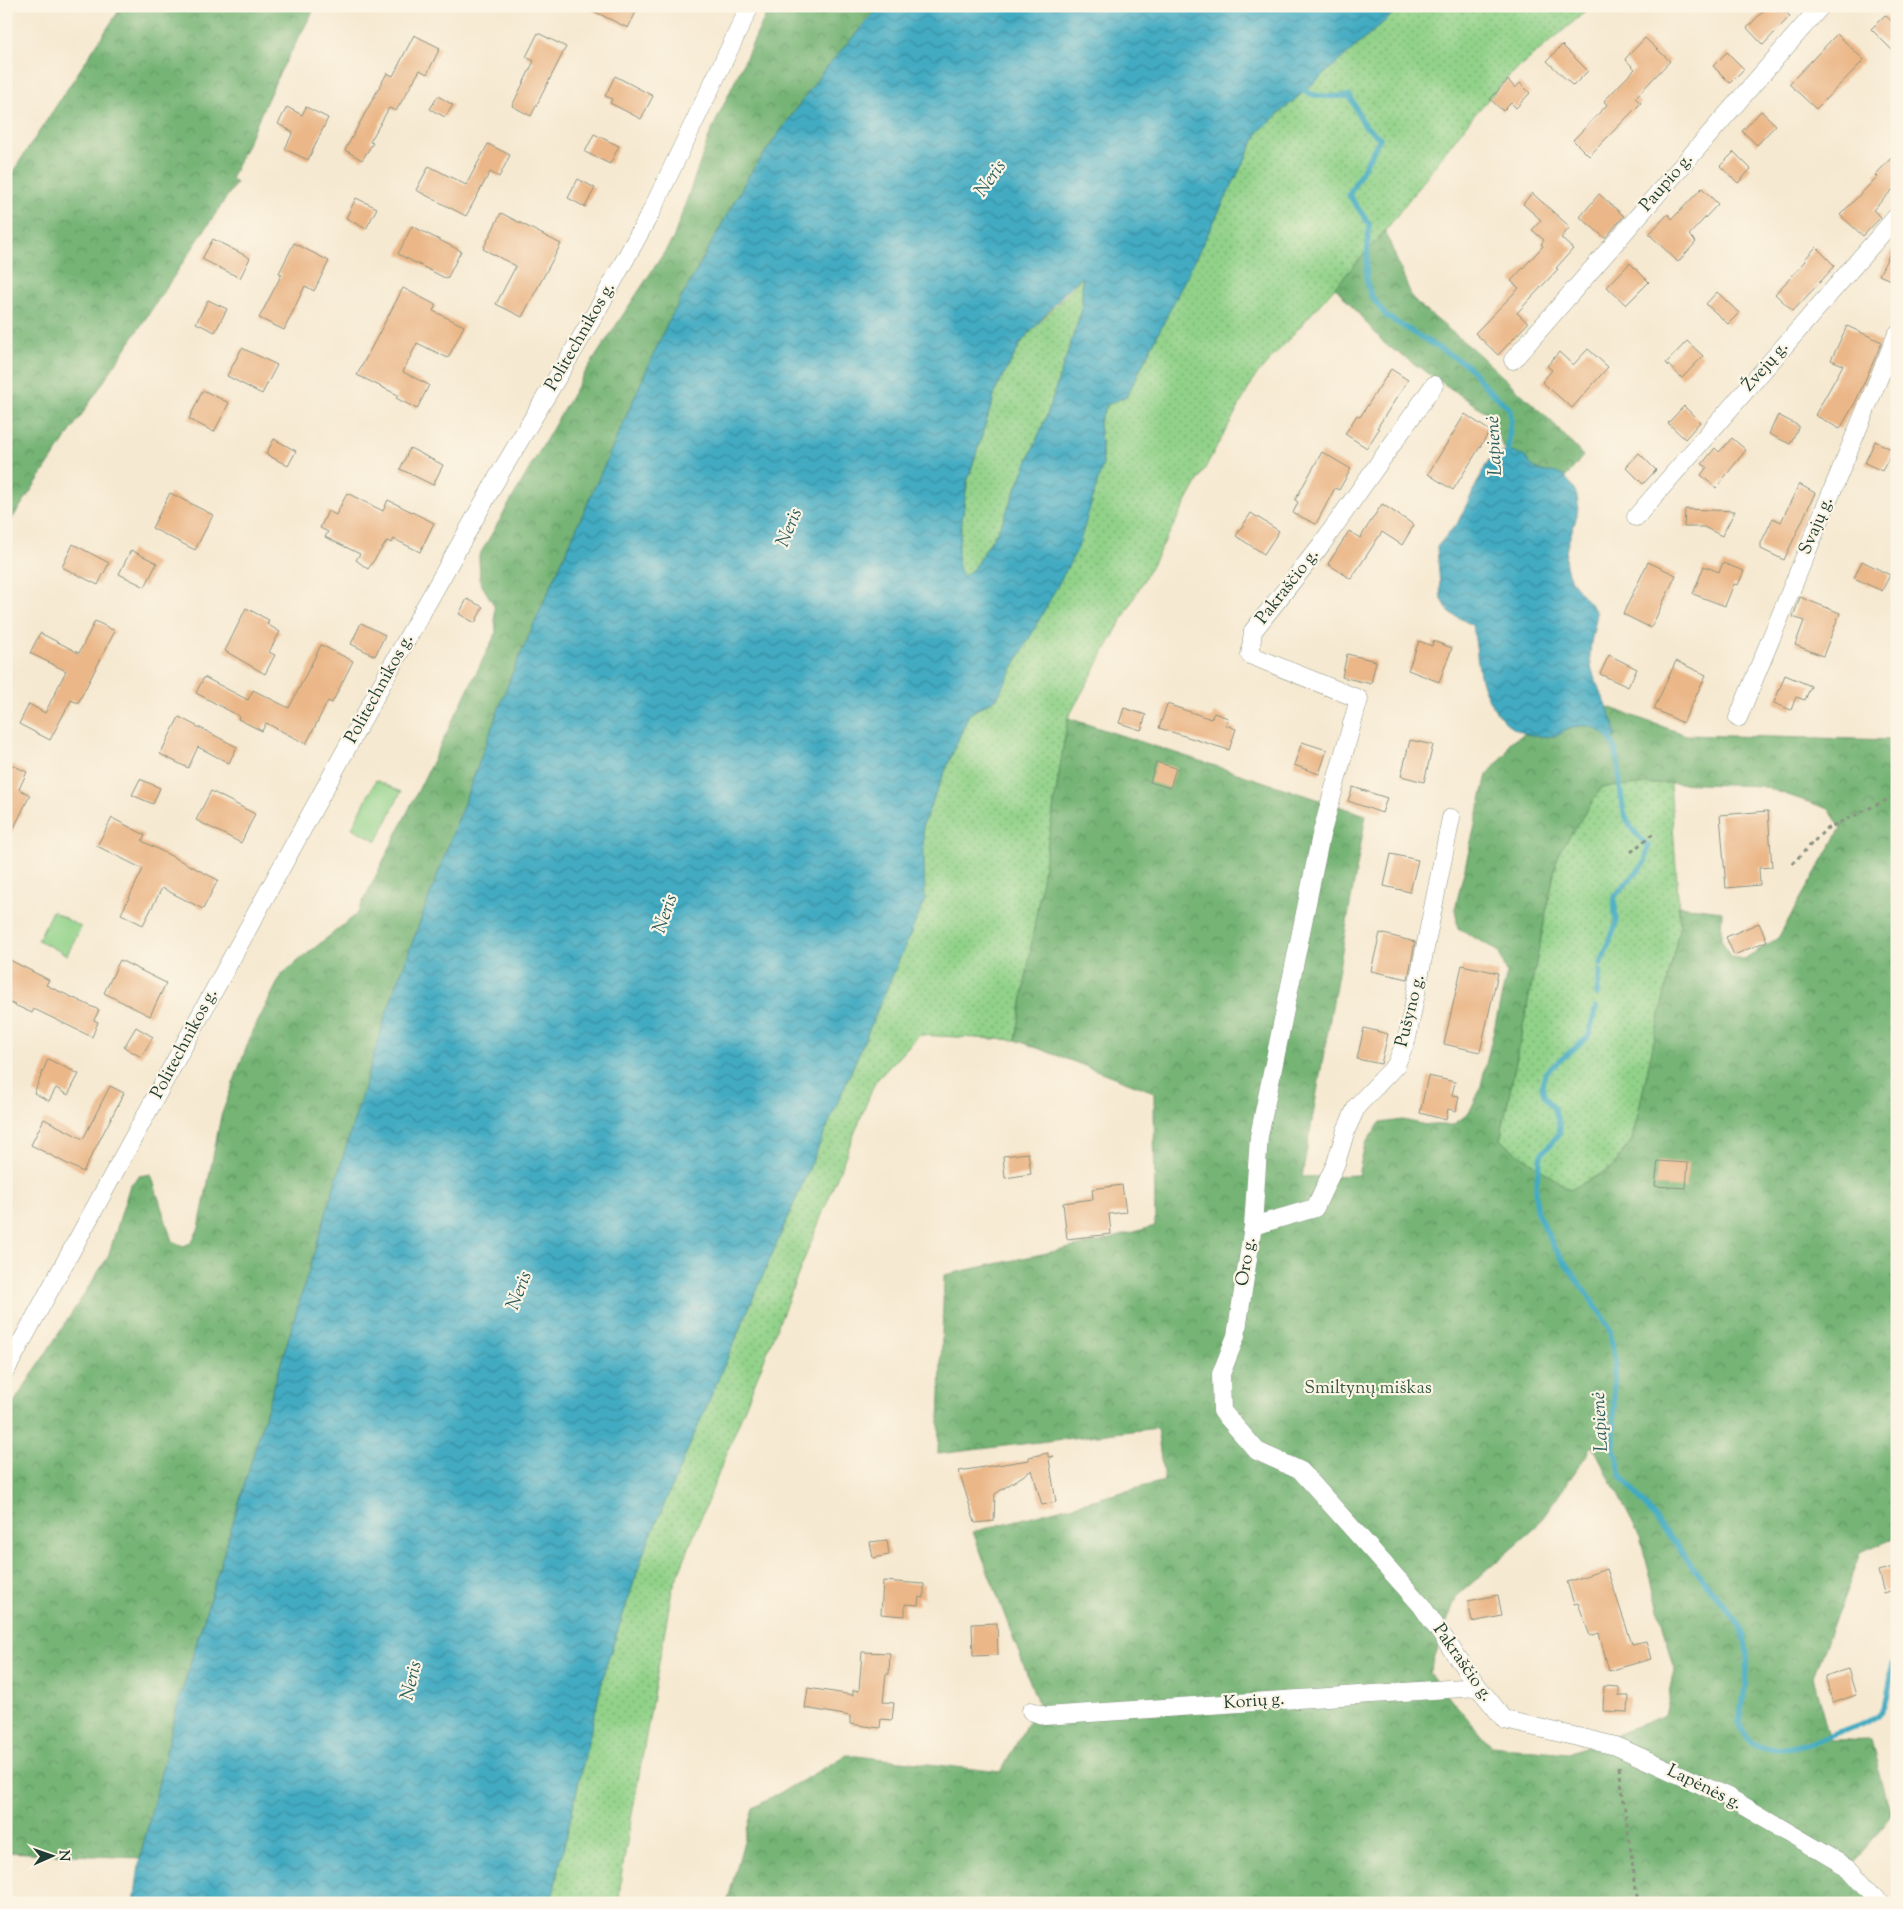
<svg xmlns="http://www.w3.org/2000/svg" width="1903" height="1909" font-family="'Sorts Mill Goudy',serif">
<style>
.grass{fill:url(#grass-dots);stroke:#58885e}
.forest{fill:url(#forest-crowns);stroke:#4a7854;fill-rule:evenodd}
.park{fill:#91d289;stroke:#58885e}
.water{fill:url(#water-waves);stroke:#30747b;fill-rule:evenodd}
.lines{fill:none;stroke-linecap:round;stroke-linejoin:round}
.stream{stroke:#42abc2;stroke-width:5.5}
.building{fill:#ebb788}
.street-casing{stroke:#8a9382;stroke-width:19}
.path{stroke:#8a9382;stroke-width:3;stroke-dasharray:4 4;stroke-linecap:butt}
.street{stroke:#fff;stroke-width:18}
.labels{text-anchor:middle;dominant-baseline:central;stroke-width:4.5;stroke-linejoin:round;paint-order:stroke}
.street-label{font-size:18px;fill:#1f3d34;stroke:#fcf5e5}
.park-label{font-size:18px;fill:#365b45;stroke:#fcf5e5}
.water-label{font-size:19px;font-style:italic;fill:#2a5e5f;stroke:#fcf5e5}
</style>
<defs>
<pattern id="grass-dots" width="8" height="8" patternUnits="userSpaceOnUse" patternTransform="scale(1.25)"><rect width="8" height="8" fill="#91d289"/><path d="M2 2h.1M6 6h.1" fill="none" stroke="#76ac71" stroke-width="1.8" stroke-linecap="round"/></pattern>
<pattern id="forest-crowns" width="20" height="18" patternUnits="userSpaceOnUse" patternTransform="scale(1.25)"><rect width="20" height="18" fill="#74b475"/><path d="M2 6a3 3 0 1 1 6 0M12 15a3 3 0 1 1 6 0" fill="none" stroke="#5f9461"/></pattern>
<pattern id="water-waves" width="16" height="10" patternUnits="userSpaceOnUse" patternTransform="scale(1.25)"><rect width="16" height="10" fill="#42abc2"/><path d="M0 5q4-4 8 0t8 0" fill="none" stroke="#378c9e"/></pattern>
</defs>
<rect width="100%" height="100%" fill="#fcf5e5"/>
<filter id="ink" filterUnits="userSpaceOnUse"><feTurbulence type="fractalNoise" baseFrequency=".02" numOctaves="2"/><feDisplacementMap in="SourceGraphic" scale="10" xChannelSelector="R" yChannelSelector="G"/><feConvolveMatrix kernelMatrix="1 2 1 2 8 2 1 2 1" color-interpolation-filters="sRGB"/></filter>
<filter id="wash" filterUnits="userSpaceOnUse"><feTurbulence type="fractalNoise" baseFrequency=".0096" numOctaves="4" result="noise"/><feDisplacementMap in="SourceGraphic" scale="20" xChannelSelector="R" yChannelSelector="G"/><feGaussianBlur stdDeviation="1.12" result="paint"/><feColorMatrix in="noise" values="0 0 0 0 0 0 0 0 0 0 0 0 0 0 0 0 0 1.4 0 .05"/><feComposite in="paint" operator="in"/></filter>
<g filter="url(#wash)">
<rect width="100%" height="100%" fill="#f6e9d1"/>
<path class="grass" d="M1402,6H1592L1507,78L1468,122L1385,231L1255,377L1068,718L1016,1040L919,1035L875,1082L672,1590L621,1876L619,1903H551L605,1669L645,1549L925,900L923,824L969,714L997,698L1103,464L1099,422L1107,405L1127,396L1259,131Z
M1082,277V309L1046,417L1001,525L973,569L962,577L957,559L967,483L997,387L1023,340Z
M1670,783L1680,925L1632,1140L1612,1168L1570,1190L1500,1140L1558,854L1602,787Z"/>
<path class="forest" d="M122,6H316L278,76L231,179L236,183L6,528V182Z
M770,6H880L824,70L749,175L667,324L511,676L387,1011L177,1708L140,1858L6,1852V1415L108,1257L130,1185L139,1176L151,1174L172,1241L183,1246L191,1243L199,1228L221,1116L251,1035L282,974L357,914L496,633L494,605L480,582L479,556L584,374L673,239L710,134Z
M1385,231L1413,300L1475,351L1553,423L1583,456L1566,477C1557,473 1548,474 1539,470C1523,464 1531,452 1506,452L1487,413L1385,344L1335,287Z
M1605,706L1686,735L1897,740V1537L1861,1553L1813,1677L1830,1741L1871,1740L1891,1815L1852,1866L1874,1903H727L753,1808L847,1755L1001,1772L1038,1703L973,1532L1164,1481L1157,1428L938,1454L944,1275L1103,1241L1155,1226L1154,1092L1016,1040L1068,718L1366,815L1302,1177L1358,1175L1365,1144L1380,1123L1403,1120L1426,1125H1453L1469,1113L1480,1090L1507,973L1498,951L1458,928L1455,909L1487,775L1506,753L1510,742L1525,734L1555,736L1576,726L1590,725L1601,730L1615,725ZM1670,783L1761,786L1829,809L1841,828L1778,938L1744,959L1730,957L1721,938L1722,911L1679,906L1680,925L1632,1140L1612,1168L1570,1190L1500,1140L1558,854L1602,787ZM1593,1446L1640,1537L1675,1671L1665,1716L1568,1753L1491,1746L1429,1673L1456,1597L1534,1529Z"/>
<path class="park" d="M376,780L401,792L377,841L352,828Z
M52,911L81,927L67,955L38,940Z"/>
<path class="water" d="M880,6H1402L1259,131L1127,396L1107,405L1099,422L1103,464L1078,548L997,698L969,714L923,824L925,900L645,1549L605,1669L551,1903H134L140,1858L177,1708L387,1011L511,676L667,324L749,175L824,70ZM1082,277V309L1046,417L1001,525L973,569L962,577L957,559L967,483L997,387L1023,340L1069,288Z
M1506,452C1532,452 1524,466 1541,471C1546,473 1551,471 1556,473C1563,475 1567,479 1571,484C1591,512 1561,537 1566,566C1570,587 1586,596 1597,613C1595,627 1589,645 1590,659C1592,685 1614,710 1616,736L1611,740C1597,727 1585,721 1567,730C1563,732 1558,736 1553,736C1516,739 1498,721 1484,689C1476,668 1478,646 1472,625L1450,613L1441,598L1437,547L1458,522L1488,461L1497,454Z"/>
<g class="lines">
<path class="stream" d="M1301,87C1311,100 1336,96 1350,96L1364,125L1380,138L1349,195L1369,224L1366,277L1370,294L1386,316L1467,365L1486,387L1509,408L1511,417L1507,458
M1601,964L1616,924L1614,897L1645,863L1648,846C1641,839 1632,831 1628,822C1615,795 1625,760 1608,735
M1597,994L1600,971
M1596,1008L1588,1037L1546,1072L1542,1085L1544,1095L1554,1109L1560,1127L1559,1134L1541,1155L1536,1185V1210L1554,1247L1599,1311L1610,1331L1614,1357V1445L1621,1475L1741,1628C1754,1658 1743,1692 1740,1724C1753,1768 1814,1742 1844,1731C1856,1726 1872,1722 1881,1712C1888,1703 1891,1675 1893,1663
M1895,1651L1897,1638"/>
</g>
<g id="blocks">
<path class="building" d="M583,6H639L628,28Z
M1768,6H1779L1790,16L1763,45L1747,28Z
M1885,15L1897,26V55L1871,29Z
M538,33L566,47L531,116L512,106L534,61L526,57Z
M1837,34L1864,60L1816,109L1789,84Z
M414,35L440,48L427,74L420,70L396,111L389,108L370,142L373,143L362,160L345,150L387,73L393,76Z
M1645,38L1670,61L1635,98L1641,103L1589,156L1573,140L1607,105L1604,101L1635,69L1625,59Z
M1562,45L1588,71L1573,86L1547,61Z
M1727,52L1744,69L1730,83L1713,66Z
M615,76L653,96L641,119L610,103L612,99L605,96Z
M1508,80L1515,88L1520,83L1530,93L1516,108L1511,103L1503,111L1490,99Z
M438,96L453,105L445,117L430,109Z
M287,107L302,115L306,107L328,118L308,160L285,149L293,132L278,124Z
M1761,111L1776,125L1757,145L1742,131Z
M594,134L619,146L610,164L585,152Z
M488,144L510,155L499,177L490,172L466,216L416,190L429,166L466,185Z
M1734,152L1751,169L1738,183L1720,166Z
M1897,152V185L1873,210L1881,217L1863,236L1840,215L1877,177L1875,175Z
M578,179L595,188L585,207L568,198Z
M1702,188L1718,204L1689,235L1696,242L1678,262L1649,234L1668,214L1672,219Z
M1532,193L1570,227L1561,238L1573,249L1556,268L1558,269L1517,313L1528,323L1498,355L1475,333L1519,288L1511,281L1543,246L1541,244L1544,240L1532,230L1541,220L1523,204Z
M1599,194L1624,216L1605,238L1580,217Z
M356,198L377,208L366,229L346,218Z
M501,213L561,244L522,317L496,304L516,266L483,249Z
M412,226L461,251L447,279L398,254Z
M213,239L250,258L240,278L202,259Z
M1897,239V283L1879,275Z
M294,243L329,261L314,291L305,286L284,330L259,318L282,274L279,273Z
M1816,247L1835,266L1793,311L1775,294L1806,261L1804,260Z
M1630,263L1649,282L1626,305L1607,287Z
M403,288L436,305L433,311L464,326L448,358L417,343L403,372L429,385L417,409L396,398L398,395L357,375Z
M1717,292L1739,313L1728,324L1706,304Z
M208,300L227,309L215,332L196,323Z
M1847,326L1882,342L1856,401L1840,429L1815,415L1843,365L1831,360Z
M1687,341L1703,356L1682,378L1666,363Z
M242,348L277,365L262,394L227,376Z
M1588,349L1608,367L1572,408L1542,382L1552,370L1547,366L1559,352L1573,365Z
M1391,369L1408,380L1377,428L1379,429L1367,448L1345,434L1357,415L1360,417Z
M203,390L229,403L214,432L189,419Z
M1684,406L1700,422L1685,439L1668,423Z
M1465,414L1490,431L1453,490L1428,474Z
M1778,415L1799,426L1790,444L1769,434Z
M1732,438L1746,450L1716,488L1701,475L1707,467L1702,464L1715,448L1719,452Z
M274,439L296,451L288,466L266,454Z
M1875,441L1893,450L1882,471L1865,463Z
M410,448L443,465L433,485L400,469Z
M1322,452L1351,469L1339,490L1335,488L1316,524L1293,513L1298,502L1295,500Z
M1639,453L1656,470L1643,484L1626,467Z
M1799,484L1815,493L1784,560L1761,549V543L1773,518L1781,522Z
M170,493L213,515L195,550L152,528Z
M347,493L383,511L388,500L434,523L420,552L394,539L392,543L387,541L368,569L356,560L360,554L325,537L328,532L320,528L328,511L336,515Z
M1382,504L1414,525L1402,545L1382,532L1351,579L1328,564L1349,531L1360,538Z
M1685,509L1735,511L1722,536L1704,527H1684Z
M1251,513L1279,531L1264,554L1236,536Z
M73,544L109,563L98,585L62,567Z
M131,550L157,563L145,587L119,574Z
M1862,561L1890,575L1882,591L1854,578Z
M1648,562L1676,575L1651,628L1623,614Z
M1723,563L1744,571L1738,585L1734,584L1725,606L1693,594L1704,566L1719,572Z
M1800,597L1840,613L1823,656L1795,645L1804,621L1793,617Z
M467,599L483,607L475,623L459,614Z
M246,608L269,620L267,624L280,632L269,652L275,655L265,674L225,651Z
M95,621L115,631L78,703L71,700L50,740L19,724L29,704L45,713L66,671L30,653L40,633L79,653Z
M361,623L385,635L375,656L351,644Z
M1419,641L1432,646L1433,641L1452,648L1439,682L1408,670Z
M321,645L353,661L332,703L328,701L306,744L266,723L262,731L238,719L239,716L196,693L204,677L248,700L253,690L289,708Z
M1347,654L1376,661L1371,684L1342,677Z
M1609,655L1637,669L1628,687L1600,674Z
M1676,661L1706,675L1683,723L1654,709Z
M1785,675L1811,686L1805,700L1796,697L1791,710L1774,703Z
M1167,704L1211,719L1214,713L1228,718L1226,725L1236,729L1229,750L1159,728Z
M1124,708L1146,715L1141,730L1119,723Z
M179,717L237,747L229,763L198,747L188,768L160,754Z
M1410,740L1433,745L1424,782L1401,776Z
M1302,742L1327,750L1319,774L1294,765Z
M6,762L27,772L19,789L30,795L6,844Z
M1156,762L1176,768L1170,788L1150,782Z
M140,779L160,788L153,804L132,795Z
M1353,787L1387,798L1382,813L1348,801Z
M211,791L255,814L241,843L196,820Z
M1768,811L1772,867L1759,868L1760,885L1726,888L1720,815Z
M112,818L145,835L142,841L218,880L203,909L162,888L143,925L121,914L143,869L97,846Z
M1391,854L1418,860L1410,892L1384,886Z
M1759,923L1767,941L1734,955L1726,937Z
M1380,933L1415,942L1408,979L1371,971Z
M6,958L49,980L46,985L99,1010L94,1020L98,1022L92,1037L34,1009L32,1013L6,1001Z
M120,960L166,983L150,1016L104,993Z
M1462,965L1498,973L1480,1052L1444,1044Z
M136,1027L153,1037L141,1057L124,1047Z
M1364,1028L1388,1034L1381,1064L1357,1059Z
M48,1059L79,1074L68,1095L56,1088L49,1101L34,1093Z
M1428,1076L1455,1082L1452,1095L1459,1096L1456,1111L1448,1109L1446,1120L1420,1113Z
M110,1086L124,1093L83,1172L31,1145L44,1119L83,1139Z
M1028,1153L1031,1174L1005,1178L1003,1156Z
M1658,1161L1688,1163L1686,1188L1655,1186Z
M1122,1185L1126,1212L1109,1214L1111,1234L1067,1239L1063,1203L1093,1199L1092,1189Z
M1048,1453V1457L1054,1456L1049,1459L1056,1502L1042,1505L1032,1470L995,1494L994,1521L975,1523L959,1471L1029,1460V1457Z
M887,1540L889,1555L873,1558L870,1542Z
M1897,1566V1589L1884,1593L1878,1571Z
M1607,1569L1632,1644L1646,1641L1651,1659L1609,1671L1599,1633L1590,1636L1578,1603L1574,1604L1567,1582Z
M883,1581L924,1584V1598L919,1597L918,1605L905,1604V1616L881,1614Z
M1498,1595L1502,1616L1472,1622L1468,1601Z
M997,1623L998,1655L973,1656L972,1624Z
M862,1652L890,1653L889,1674H886L883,1702L894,1703L892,1720L881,1719L880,1728L850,1724V1716L805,1708L808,1688L853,1695V1690L859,1691Z
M1848,1669L1856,1695L1833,1703L1825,1676Z
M1604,1686L1619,1687V1696H1629L1628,1712L1603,1711Z"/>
</g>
</g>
<g filter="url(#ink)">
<use href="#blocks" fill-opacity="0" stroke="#8a9382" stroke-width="1"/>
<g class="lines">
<defs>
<path id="street" d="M1513,360L1821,6
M1434,385L1321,545L1253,631L1250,655L1359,699L1321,835L1259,1136L1253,1226L1236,1336L1221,1374L1222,1411L1257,1451L1301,1471L1421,1605L1478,1687L1505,1720L1616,1746L1728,1797L1849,1868L1880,1903
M1636,517L1897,216
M1738,718L1897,334
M1253,1226L1315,1208L1336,1163L1346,1130L1357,1106L1396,1065L1407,1038L1451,818
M6,1370L389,671L499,475L594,316L650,214L750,6
M1031,1711L1045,1716L1478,1687"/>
</defs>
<use href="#street" class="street-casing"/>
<path class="path" d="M1631,852L1654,833
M1792,864L1826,829L1897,795
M1619,1767L1638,1903"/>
<use href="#street" class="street"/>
</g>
</g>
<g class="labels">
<g class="street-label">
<text transform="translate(1667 183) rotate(-49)">Paupio g.</text>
<text transform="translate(581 337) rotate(-60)">Politechnikos g.</text>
<text transform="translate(1766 367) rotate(-49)">Žvejų g.</text>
<text transform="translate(1817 526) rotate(-67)">Svajų g.</text>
<text transform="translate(1288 587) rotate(-52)">Pakraščio g.</text>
<text transform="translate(380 689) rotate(-61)">Politechnikos g.</text>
<text transform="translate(1411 1011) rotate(-76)">Pušyno g.</text>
<text transform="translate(185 1044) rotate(-62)">Politechnikos g.</text>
<text transform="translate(1247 1262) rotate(-81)">Oro g.</text>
<text transform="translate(1462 1663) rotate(55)">Pakraščio g.</text>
<text transform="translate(1254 1702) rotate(-4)">Korių g.</text>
<text transform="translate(1704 1788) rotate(26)">Lapėnės g.</text>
</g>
<g class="park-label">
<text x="1368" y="1389">Smiltynų miškas</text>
</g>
<g class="water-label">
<text transform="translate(991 179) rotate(-55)">Neris</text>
<text transform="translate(1495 446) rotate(-93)">Lapienė</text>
<text transform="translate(790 528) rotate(-68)">Neris</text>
<text transform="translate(666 914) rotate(-71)">Neris</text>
<text transform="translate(520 1291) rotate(-69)">Neris</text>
<text transform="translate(1601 1422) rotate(-93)">Lapienė</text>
<text transform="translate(412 1681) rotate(-77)">Neris</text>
</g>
</g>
<rect width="1903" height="1909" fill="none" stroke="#fcf5e5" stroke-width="25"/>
<g transform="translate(52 1856) rotate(88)" stroke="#fcf5e5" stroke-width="4" paint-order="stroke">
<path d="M0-4L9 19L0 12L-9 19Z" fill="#1f3d34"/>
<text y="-8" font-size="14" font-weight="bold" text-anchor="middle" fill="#1f3d34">N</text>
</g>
</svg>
